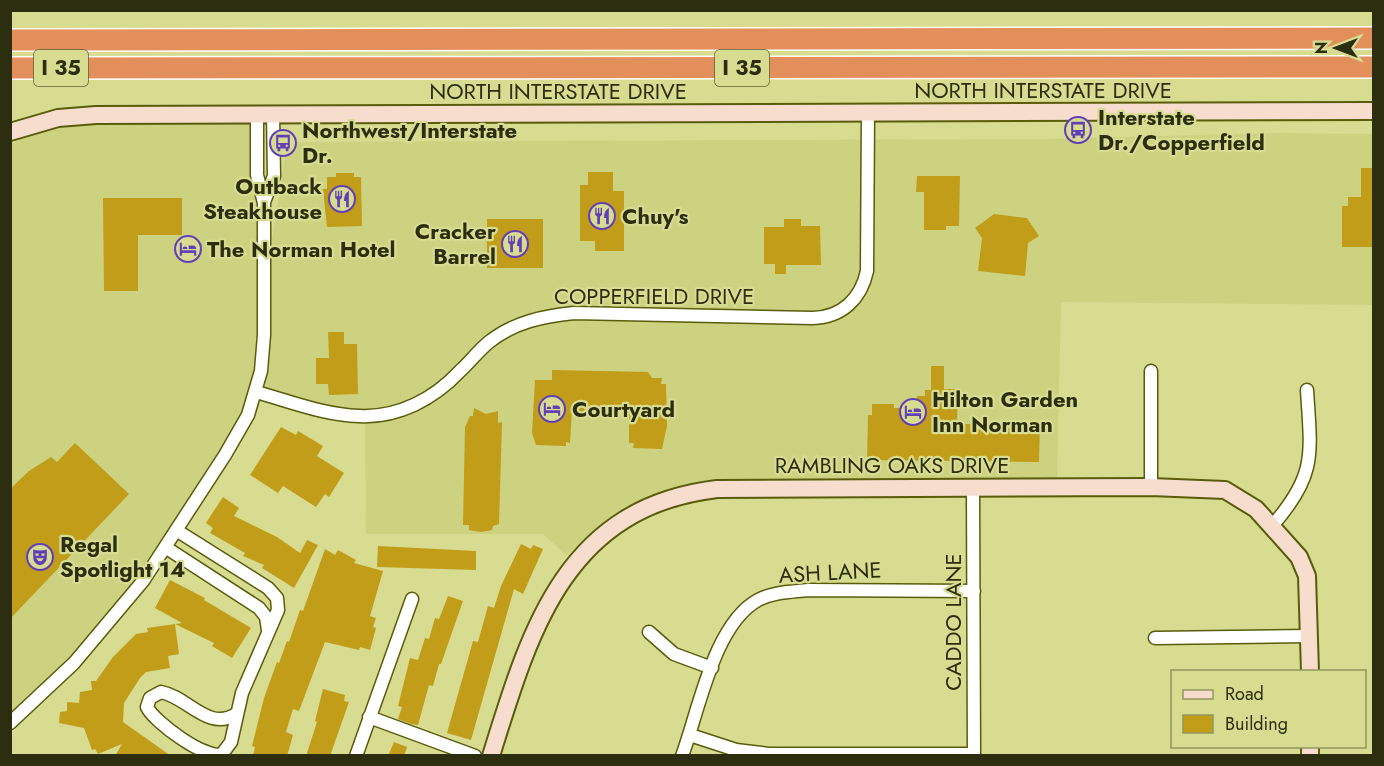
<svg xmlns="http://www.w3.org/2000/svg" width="1384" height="766" font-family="Jost,sans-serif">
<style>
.built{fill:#cdd280}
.building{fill:#c19d19}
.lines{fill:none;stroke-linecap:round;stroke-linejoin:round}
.street-casing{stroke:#595c0a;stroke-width:15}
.secondary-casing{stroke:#595c0a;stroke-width:20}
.highway-casing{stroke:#fff;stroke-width:24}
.street{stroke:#fff;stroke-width:12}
.secondary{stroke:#f7ddce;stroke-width:16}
.highway{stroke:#e38f5c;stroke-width:21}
.labels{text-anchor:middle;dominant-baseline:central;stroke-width:4.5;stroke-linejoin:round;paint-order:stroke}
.shield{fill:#d7dc91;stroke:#5f6236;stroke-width:1.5}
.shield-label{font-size:21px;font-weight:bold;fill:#2c2e0f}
.street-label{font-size:22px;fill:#2c2e0f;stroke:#d7dc91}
.poi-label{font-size:22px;font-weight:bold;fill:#2c2e0f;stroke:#d7dc91;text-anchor:start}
</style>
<rect width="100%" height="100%" fill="#d7dc91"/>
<path class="built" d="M251,118L260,273L257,360L248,401L234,433L115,607L88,640L11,717V144L54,121Z
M1282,133L1373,134V305L1061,302L1057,481L742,480L674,488L618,513L566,555L543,534H366L365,413L335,408L265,387L270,356V253L287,142L1042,139Z"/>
<path class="building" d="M1361,168H1374V247H1342V206H1348V197H1361Z
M588,172H613V191H624V251H595V241H580V185H588Z
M336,173H354V177H361L362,226L327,227L323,189H327V177H336Z
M917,176H960L959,226H946V230H924V192H916Z
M103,198H182V235H138V291H104Z
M994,214L1027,218L1039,236L1028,243L1025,276L978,271L982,238L975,228Z
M487,219H543V268H487Z
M784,219H801V226H820L821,265H786V274H775V264H764V227H784Z
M328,332H344V344H357L358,394L329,395L328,384H316V358H329Z
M931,366H944V389H958L957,424H1040L1039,462L867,460L868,415H872V404H894V408H916L917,396H925V390H931Z
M552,370L648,372L652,378H662L661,384H666L667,426L662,449L633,448L634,443H629V407L603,406L597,414L589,415L572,410L570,443L566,442V446L536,445L532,433L535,380H552Z
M474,408L486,414L498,411V423L502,422L499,524L493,526L492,530L481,532L469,530V525H463L465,427L470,416H473Z
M281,427L296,435L298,431L323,446L317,456L344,473L329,497L325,494L316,507L283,486L278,493L250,475Z
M75,443L129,494L10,619V489L29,471L51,457L57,462Z
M223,497L239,508L234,516L277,537L300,553L307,540L318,545L294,588L262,568L264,565L243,556L245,553L210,533L213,528L206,523Z
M521,544L531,549L533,545L543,549L523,594L514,589L471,740L447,733L473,641L478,642L488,606L494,608L501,586Z
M378,546L476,551V570L377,567Z
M325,549L335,555L338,550L356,560L354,563L383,571L370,616L376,618L373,627L376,628L370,650L360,647L359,650L325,642L299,711L293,709L286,732L293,735L287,756H253L255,747L252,746L264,698L277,662L279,663L287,641L289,642L300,610L303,611Z
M170,580L205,598L204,600L251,628L232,658L212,646L214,643L175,624L182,623L155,608Z
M448,596L463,601L441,664H439L433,686L429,685L418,725L411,724L398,719L402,707L398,706L410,658L418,660L425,638L429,639L435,618L439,619Z
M175,624L179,654L168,656L170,668L146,672L140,678L124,703L123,722L171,756H115L122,744L98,754L95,749L92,750L84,728L59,723L60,712L67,711V702L79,703L80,692L92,690L91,681H96L113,657L136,634L148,632L147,628Z
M323,689L345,695L344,701L349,702L330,756H306L317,722L315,721Z
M394,742L407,747L404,756H388Z"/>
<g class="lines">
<defs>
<path id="street" d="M264,202L274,176L273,114
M1151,371V487
M256,392C289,401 324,415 359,416C398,418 434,399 460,371C470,362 478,351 489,342C514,322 544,316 574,313L813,318C842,317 861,299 867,271L868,113
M973,488L974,756
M1272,526C1317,475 1311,454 1307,390
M176,530L268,588L277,598L278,610L242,693L231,742L222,754C206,760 154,722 147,707L150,698L161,692C188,697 208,732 236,714
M165,547L259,608L266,617L268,630
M649,632L674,654L712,668
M1155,638L1310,636
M369,717L475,756
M10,723L74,663L143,581L225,455L248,415L261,371L264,335V203L257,175V114
M690,735L736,750L769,754H974
M356,756L412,599
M682,756C699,710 714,624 758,600C773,592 791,592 808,590L974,591"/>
<path id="secondary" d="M10,132L58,118L96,115L1374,111
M491,756C530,630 565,507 717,489L1151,487L1225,490L1256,509L1299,557L1307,576L1310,672
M1310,756V746"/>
<path id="highway" d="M10,40L1374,38
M10,68L1374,67"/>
</defs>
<use href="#street" class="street-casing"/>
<use href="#secondary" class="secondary-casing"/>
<use href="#highway" class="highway-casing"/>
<use href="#street" class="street"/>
<use href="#secondary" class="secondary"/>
<use href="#highway" class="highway"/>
</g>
<defs>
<symbol id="bus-ring" viewBox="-11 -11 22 22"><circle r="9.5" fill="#d7dc91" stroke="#623fb7" stroke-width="1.5"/><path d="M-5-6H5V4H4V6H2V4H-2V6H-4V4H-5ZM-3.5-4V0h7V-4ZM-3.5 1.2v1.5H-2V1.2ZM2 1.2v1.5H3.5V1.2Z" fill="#623fb7"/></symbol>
<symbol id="restaurant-ring" viewBox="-11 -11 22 22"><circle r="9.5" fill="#d7dc91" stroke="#623fb7" stroke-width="1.5"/><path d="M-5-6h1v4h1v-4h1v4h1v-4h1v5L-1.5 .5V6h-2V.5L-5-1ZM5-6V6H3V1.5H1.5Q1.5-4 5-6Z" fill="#623fb7"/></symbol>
<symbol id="hotel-ring" viewBox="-11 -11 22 22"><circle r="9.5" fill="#d7dc91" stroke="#623fb7" stroke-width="1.5"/><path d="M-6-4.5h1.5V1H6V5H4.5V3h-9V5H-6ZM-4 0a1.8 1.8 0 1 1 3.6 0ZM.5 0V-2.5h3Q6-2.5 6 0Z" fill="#623fb7"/></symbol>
<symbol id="theatre-ring" viewBox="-11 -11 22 22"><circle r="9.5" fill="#d7dc91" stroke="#623fb7" stroke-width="1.5"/><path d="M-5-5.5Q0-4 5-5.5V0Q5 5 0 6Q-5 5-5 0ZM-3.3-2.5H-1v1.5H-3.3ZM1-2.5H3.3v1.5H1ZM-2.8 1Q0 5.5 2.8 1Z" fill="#623fb7"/></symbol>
</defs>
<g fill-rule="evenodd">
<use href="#bus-ring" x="1063" y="115" width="30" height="30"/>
<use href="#bus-ring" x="268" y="128" width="30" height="30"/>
<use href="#restaurant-ring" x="327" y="184" width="30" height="30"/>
<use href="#restaurant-ring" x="587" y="201" width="30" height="30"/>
<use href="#restaurant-ring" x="500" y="229" width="30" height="30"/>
<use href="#hotel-ring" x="173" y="234" width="30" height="30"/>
<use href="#hotel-ring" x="537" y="394" width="30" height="30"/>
<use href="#hotel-ring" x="898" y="397" width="30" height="30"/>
<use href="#theatre-ring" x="25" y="542" width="30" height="30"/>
</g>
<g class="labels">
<g class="shield">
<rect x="34" y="50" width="54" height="36" rx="4.5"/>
<rect x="715" y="50" width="54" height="36" rx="4.5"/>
</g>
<g class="shield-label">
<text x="61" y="68">I 35</text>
<text x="742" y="68">I 35</text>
</g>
<g class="street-label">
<text x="1043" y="90">NORTH INTERSTATE DRIVE</text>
<text x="558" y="91">NORTH INTERSTATE DRIVE</text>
<text x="654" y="296">COPPERFIELD DRIVE</text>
<text x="892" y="465">RAMBLING OAKS DRIVE</text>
<text transform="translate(830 572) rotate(-3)">ASH LANE</text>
<text transform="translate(953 622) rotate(-90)">CADDO LANE</text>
</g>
<g class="poi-label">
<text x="1098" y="117">Interstate<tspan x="1098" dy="25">Dr./Copperfield</tspan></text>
<text x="302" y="130">Northwest/Interstate<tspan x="302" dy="25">Dr.</tspan></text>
<text x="322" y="186" text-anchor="end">Outback<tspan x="322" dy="25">Steakhouse</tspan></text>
<text x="622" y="216">Chuy's</text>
<text x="496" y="231" text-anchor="end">Cracker<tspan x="496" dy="25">Barrel</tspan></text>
<text x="207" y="249">The Norman Hotel</text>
<text x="932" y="399">Hilton Garden<tspan x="932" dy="25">Inn Norman</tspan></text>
<text x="572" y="409">Courtyard</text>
<text x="60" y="544">Regal<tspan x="60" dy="25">Spotlight 14</tspan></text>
</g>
</g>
<rect width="1384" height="766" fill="none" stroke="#2c2e0f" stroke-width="24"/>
<rect x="1171" y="670" width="195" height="78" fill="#d7dc91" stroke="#93965d" stroke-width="1.5"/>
<rect x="1183" y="690" width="30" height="9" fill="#f7ddce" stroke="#93965d" stroke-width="1.5"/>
<text x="1225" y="700" font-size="18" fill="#2c2e0f">Road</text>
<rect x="1183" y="715" width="30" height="18" fill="#c19d19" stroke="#93965d" stroke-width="1.5"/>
<text x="1225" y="730" font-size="18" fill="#2c2e0f">Building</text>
<g transform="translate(1336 48) rotate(270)" stroke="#d7dc91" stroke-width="4.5" paint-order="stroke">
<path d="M0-4.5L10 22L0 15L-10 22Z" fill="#2c2e0f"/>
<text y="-9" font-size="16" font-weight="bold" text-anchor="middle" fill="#2c2e0f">N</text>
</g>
</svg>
